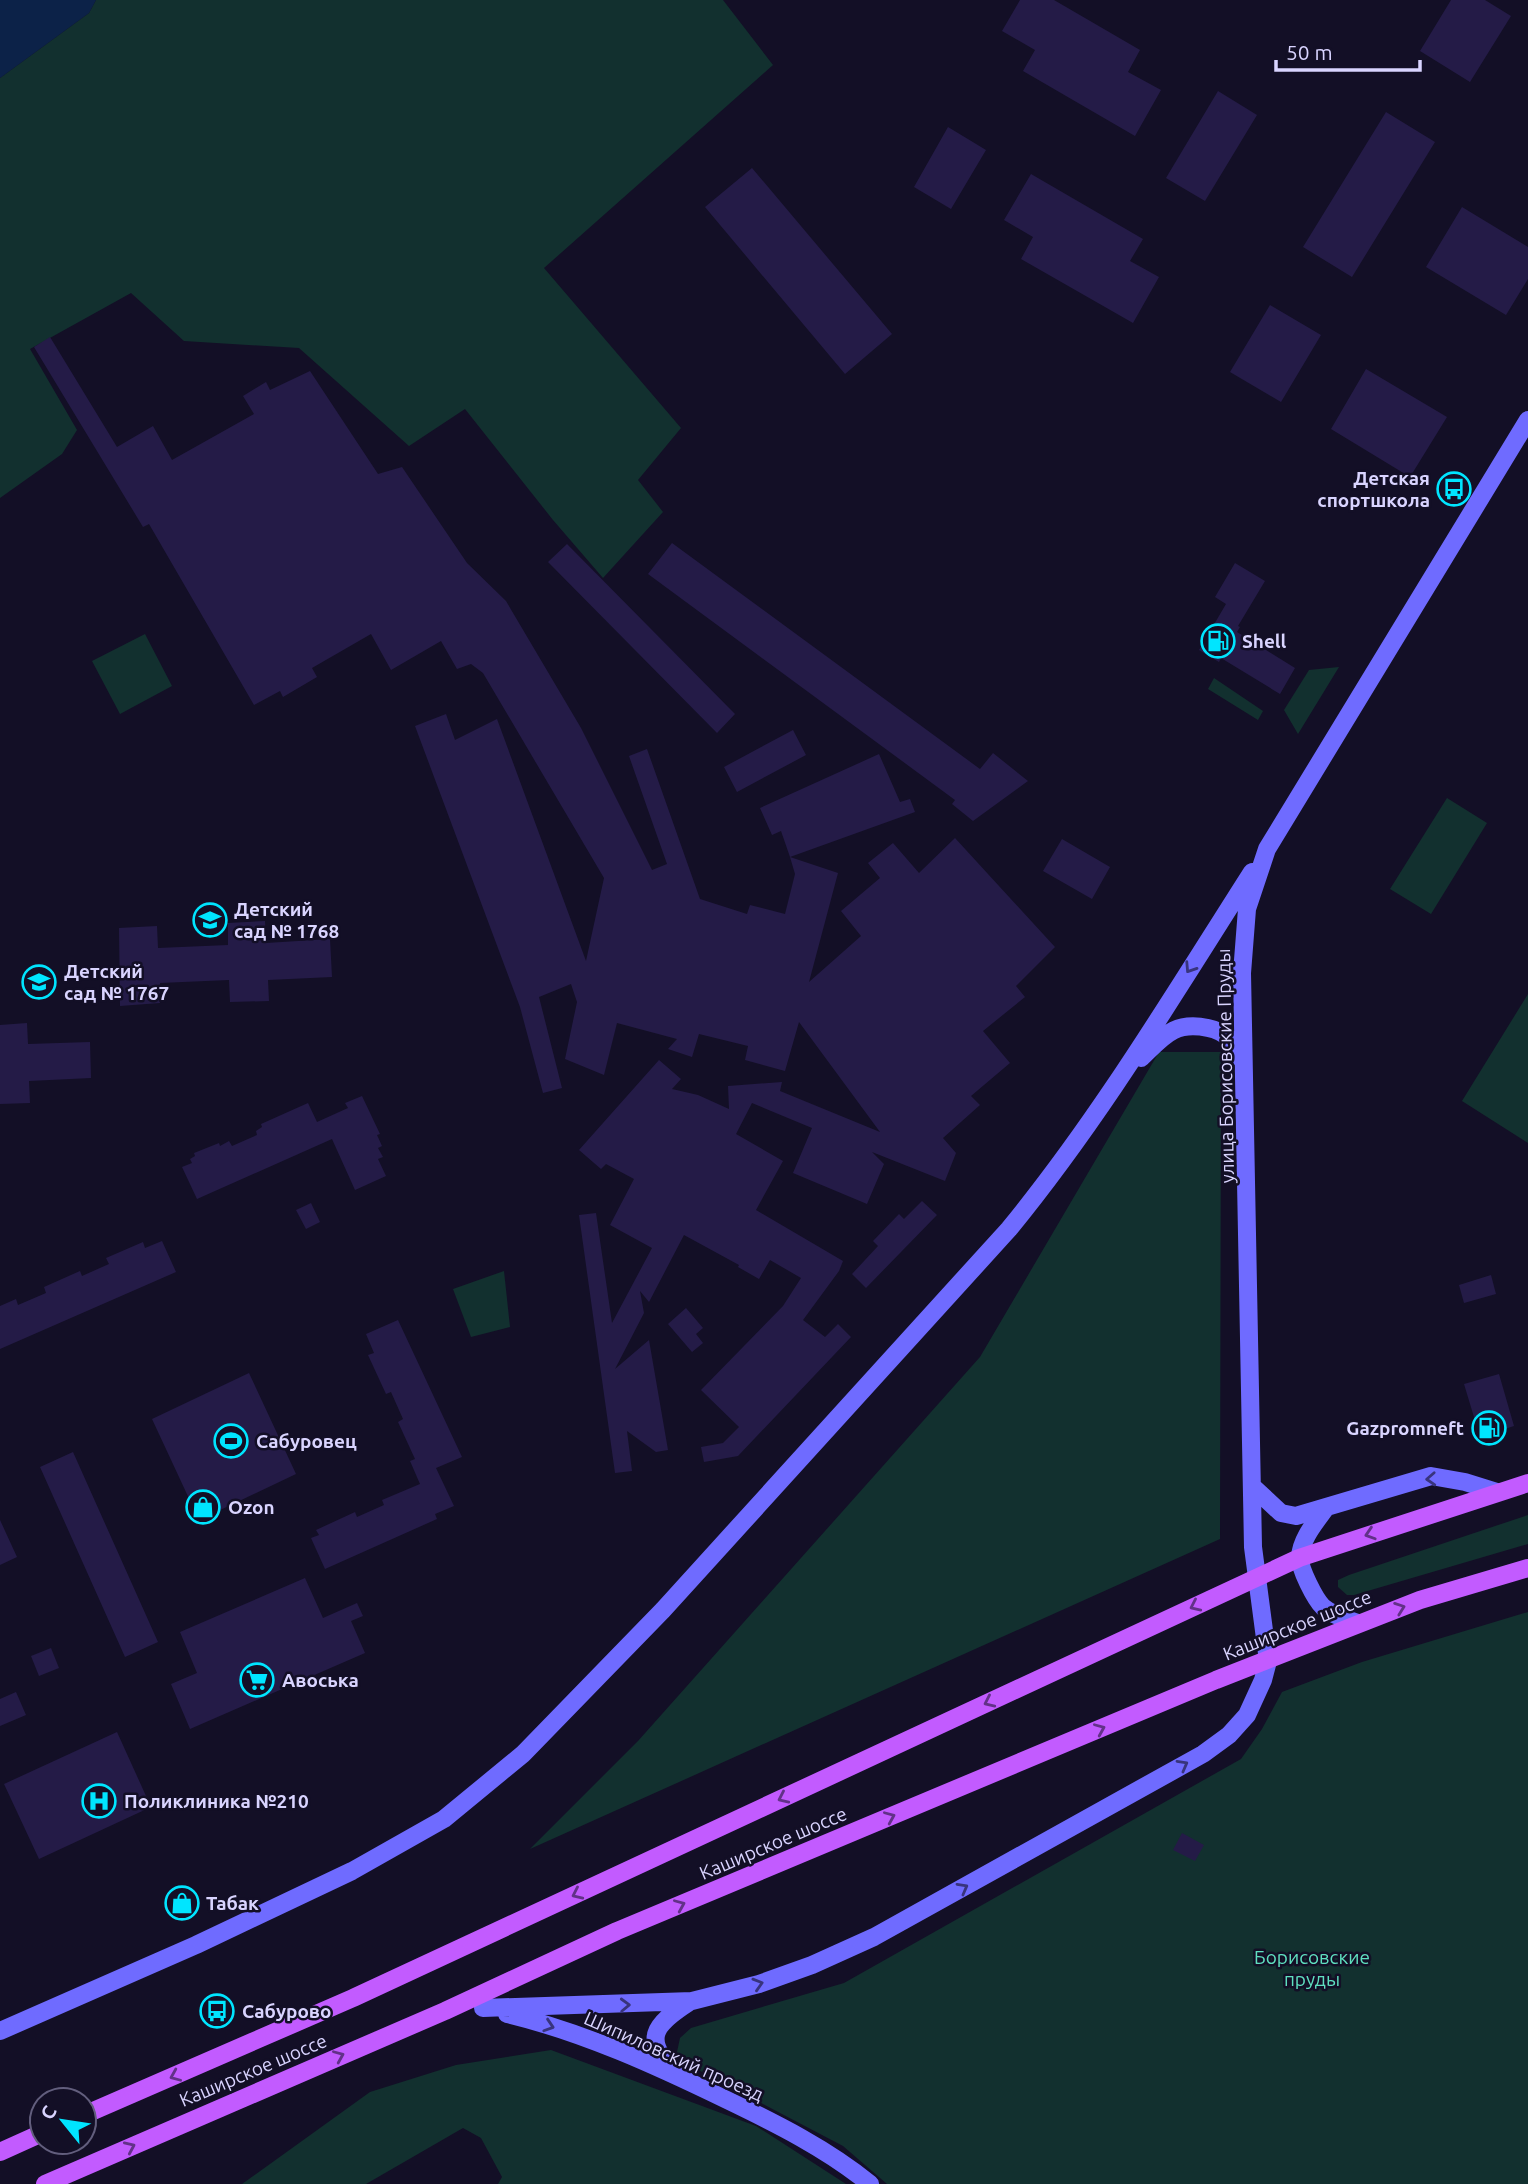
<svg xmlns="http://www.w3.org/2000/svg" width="1528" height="2184" font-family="Ubuntu,sans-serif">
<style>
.green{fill:#12302f}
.water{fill:#0c2248}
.building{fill:#241b47}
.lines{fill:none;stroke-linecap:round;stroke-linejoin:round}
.secondary{stroke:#6f6bff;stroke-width:18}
.primary{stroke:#c25bff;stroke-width:18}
.oneway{stroke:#38347d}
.oneway2{stroke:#623188}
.labels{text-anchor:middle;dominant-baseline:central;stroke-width:5;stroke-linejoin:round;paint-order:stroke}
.poi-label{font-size:19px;font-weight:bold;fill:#d9d4ff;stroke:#130f26;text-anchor:start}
.street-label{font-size:19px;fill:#d9d4ff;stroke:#130f26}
.park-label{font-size:19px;fill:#5fe0c0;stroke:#130f26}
</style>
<rect width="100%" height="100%" fill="#130f26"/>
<path class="green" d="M96,0H723L773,65L544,268L681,428L638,480L663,512L603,578L553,520L465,409L409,446L299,348L184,341L131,293L30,349L77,430L62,454L0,498V78L89,13Z
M145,634L172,686L120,714L92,661Z
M1339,667L1298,734L1284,710L1309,670Z
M1214,678L1263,711L1258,720L1208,689Z
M1447,798L1487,823L1431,914L1390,889Z
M1528,994V1143L1462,1101Z
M1159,1052H1221L1220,1539L530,1849L638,1741L980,1357Z
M504,1271L510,1327L471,1337L453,1289Z
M1528,1515V1544L1354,1595H1347L1338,1587V1580L1349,1575Z
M1528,1612V2184H887L843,2146L687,2064L677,2052L680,2038L691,2028L844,1983L1241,1759L1262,1729L1282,1692L1362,1662Z
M551,2050L756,2126L846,2184H498L502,2177L481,2138L463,2128L366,2184H242L370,2092L456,2065Z"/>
<path class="water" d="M0,0H96L89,13L0,78Z"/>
<path class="building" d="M1020,0H1054L1140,50L1128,72L1161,90L1135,136L1023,71L1035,50L1002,31Z
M1451,0H1485L1511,16L1470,82L1420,51Z
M1218,91L1257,115L1205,201L1166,178Z
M1386,112L1435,142L1352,277L1303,247Z
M948,127L986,150L951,209L914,187Z
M752,168L892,334L845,374L705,207Z
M1031,174L1143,239L1130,261L1159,277L1133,323L1021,259L1033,237L1004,220Z
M1462,207L1528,247V279L1506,315L1426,267Z
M1270,305L1321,335L1281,402L1230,372Z
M50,337L117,447L153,426L172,460L254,414L243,396L266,382L270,390L310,371L378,474L402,467L467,563L506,601L581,728L652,870L667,864L629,756L647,749L700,899L747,914L750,905L785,914L795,874L790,857L838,873L809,982L861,936L841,911L880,878L868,863L893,843L919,873L955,838L1055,947L1016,986L1025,997L983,1031L1010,1063L971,1096L980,1105L943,1138L956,1153L945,1181L872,1152L884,1164L867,1204L793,1173L812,1128L752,1103L736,1134L783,1161L756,1210L843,1261L839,1271L803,1320L825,1337L838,1324L851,1337L738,1456L704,1462L701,1447L723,1443L739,1427L701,1390L783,1306L801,1278L770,1260L759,1279L738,1267L739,1265L684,1235L649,1302L640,1291L644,1313L615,1369L649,1340L668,1450L656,1452L627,1431L632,1471L615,1473L579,1215L596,1213L612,1323L652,1248L610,1225L634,1179L606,1164L601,1169L579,1150L659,1060L681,1079L672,1089L698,1095L729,1109L728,1086L782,1082L780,1091L880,1132L799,1022L785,1071L745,1060L748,1046L699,1034L692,1057L668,1049L677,1039L617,1023L604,1075L565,1059L577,1002L571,984L539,997L562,1088L543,1093L520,1007L415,726L446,714L455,740L497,719L586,961L604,878L483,673L471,664L457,669L441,641L391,670L371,634L312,668L317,677L283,697L280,691L254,705L149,524L143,527L34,347Z
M1366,369L1447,417L1410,477L1331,429Z
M672,543L980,769L993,753L1028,781L973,821L952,804L955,800L648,574Z
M567,544L735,714L717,733L548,562Z
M1235,563L1265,581L1238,626L1240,627L1237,632L1295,668L1280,694L1221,658L1219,662L1199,650L1226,604L1215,597Z
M793,730L806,755L737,792L724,767Z
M879,754L900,802L910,799L915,812L790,857L781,831L772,835L760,808Z
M1062,839L1110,867L1092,899L1043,871Z
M265,921L266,943L330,939L332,977L268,980L269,1001L230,1002L229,980L160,983V1003L120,1006L119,928L157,926L158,948L228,945V923Z
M27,1023L28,1044L90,1042L91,1078L29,1081L30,1103L0,1104V1025Z
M362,1096L380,1134L377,1135L382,1146L378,1148L383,1157L378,1159L386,1176L355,1190L332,1139L197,1199L182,1167L192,1163L190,1159L195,1156L194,1153L219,1143L220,1146L229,1141L232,1146L257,1135L256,1131L262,1127L261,1124L308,1103L317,1122L348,1108L345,1103Z
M922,1201L937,1215L866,1288L852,1274L878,1246L873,1241L899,1214L904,1219Z
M311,1203L320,1222L306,1229L296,1210Z
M162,1241L176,1272L0,1349V1306L16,1299L18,1305L46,1293L44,1287L80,1271L82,1276L109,1264L106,1258L143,1242L145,1248Z
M1491,1275L1496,1294L1464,1303L1459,1285Z
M686,1308L703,1328L696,1334L703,1343L692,1352L668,1324Z
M398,1320L462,1457L436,1468L454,1506L435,1514L437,1519L325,1569L311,1538L319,1535L316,1530L355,1512L357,1517L384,1505L382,1500L420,1484L410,1461L415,1459L398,1422L403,1419L391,1392L386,1394L368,1355L374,1353L366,1334Z
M249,1373L296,1474L199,1520L152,1419Z
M1499,1374L1514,1426L1480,1437L1464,1384Z
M73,1452L158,1642L125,1657L40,1467Z
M0,1520L17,1557L0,1565Z
M305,1578L323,1618L357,1603L363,1616L351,1621L365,1653L190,1729L171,1684L197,1673L180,1632Z
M51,1648L59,1668L39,1676L31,1656Z
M16,1692L26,1715L0,1726V1699Z
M117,1732L151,1807L39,1859L4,1784Z
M1182,1833L1204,1845L1195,1861L1173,1850Z"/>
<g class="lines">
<path class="secondary" d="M1141,1058C1164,1036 1174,1021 1208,1028C1228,1032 1235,1043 1242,1060
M1252,1486L1281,1513L1296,1516L1431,1476L1465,1482L1497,1492
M1325,1509C1315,1523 1301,1539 1300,1557C1299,1568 1315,1599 1323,1607C1332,1615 1346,1619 1358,1623
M483,2008L692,2001L759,1984L812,1965L874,1937L1203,1754L1229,1735L1247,1715L1263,1680L1268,1661L1253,1547L1242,973L1247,909L1267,849L1528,420
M507,2014C583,2032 657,2066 727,2100C777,2124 827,2149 870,2184
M0,2031L196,1945L352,1871L444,1819L523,1754L663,1610L1009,1229C1100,1118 1174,994 1252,872
M675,2072C642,2039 654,2025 688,2003"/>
<path class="primary" d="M84,2115L353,1998L1299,1558L1528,1483
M0,2152L42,2133
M45,2184L445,2011L617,1931L1216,1680L1420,1600L1528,1568"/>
</g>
<defs><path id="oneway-chevron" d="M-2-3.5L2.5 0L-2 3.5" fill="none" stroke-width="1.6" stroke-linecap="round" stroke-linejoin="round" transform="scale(1.75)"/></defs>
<g class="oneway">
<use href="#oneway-chevron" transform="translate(1190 968) rotate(123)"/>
<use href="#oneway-chevron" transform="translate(1431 1479) rotate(177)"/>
<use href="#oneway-chevron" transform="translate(1183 1765) rotate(-29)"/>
<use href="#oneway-chevron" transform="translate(963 1888) rotate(-29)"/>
<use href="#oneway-chevron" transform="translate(758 1984) rotate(-17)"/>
<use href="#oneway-chevron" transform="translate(625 2005) rotate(-2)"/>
<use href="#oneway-chevron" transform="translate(549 2026) rotate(18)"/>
</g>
<g class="oneway2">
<use href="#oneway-chevron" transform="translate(1370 1534) rotate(162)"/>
<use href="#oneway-chevron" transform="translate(1195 1606) rotate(155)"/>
<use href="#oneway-chevron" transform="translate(1400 1608) rotate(-20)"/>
<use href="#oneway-chevron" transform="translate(989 1702) rotate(155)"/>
<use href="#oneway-chevron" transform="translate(1100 1729) rotate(-23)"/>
<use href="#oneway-chevron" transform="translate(783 1798) rotate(155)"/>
<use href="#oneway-chevron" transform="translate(890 1817) rotate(-23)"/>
<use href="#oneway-chevron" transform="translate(577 1894) rotate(155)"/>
<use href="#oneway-chevron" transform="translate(680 1905) rotate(-23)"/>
<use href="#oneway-chevron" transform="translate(339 2056) rotate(-23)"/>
<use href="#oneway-chevron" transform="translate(175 2076) rotate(157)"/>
<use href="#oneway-chevron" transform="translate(130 2147) rotate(-24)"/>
</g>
<defs>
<symbol id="bus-ring" viewBox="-11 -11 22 22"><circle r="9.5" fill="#130f26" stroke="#00e5ff" stroke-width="1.5"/><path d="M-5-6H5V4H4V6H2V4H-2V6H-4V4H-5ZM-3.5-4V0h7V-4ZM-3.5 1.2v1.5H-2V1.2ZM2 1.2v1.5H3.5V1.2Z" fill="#00e5ff"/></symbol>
<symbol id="fuel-ring" viewBox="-11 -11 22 22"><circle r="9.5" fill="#130f26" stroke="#00e5ff" stroke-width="1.5"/><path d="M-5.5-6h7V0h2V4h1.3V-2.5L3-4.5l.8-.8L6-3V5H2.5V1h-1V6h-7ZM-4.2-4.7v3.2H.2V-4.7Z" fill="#00e5ff"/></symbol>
<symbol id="school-ring" viewBox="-11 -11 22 22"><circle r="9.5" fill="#130f26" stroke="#00e5ff" stroke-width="1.5"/><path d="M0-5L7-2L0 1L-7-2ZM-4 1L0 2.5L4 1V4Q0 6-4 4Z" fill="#00e5ff"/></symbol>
<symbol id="stadium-ring" viewBox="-11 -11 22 22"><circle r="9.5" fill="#130f26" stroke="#00e5ff" stroke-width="1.5"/><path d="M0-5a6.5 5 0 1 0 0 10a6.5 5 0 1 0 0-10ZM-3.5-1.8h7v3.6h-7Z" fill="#00e5ff"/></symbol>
<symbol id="shop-ring" viewBox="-11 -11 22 22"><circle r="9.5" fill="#130f26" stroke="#00e5ff" stroke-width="1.5"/><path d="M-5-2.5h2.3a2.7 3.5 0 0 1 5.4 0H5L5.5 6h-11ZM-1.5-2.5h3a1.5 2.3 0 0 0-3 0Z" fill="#00e5ff"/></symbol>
<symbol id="supermarket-ring" viewBox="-11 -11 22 22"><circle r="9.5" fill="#130f26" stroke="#00e5ff" stroke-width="1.5"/><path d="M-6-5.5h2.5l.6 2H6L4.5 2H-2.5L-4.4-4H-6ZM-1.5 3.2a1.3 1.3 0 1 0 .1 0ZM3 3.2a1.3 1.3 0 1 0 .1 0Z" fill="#00e5ff"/></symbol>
<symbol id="hospital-ring" viewBox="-11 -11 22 22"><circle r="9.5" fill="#130f26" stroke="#00e5ff" stroke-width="1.5"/><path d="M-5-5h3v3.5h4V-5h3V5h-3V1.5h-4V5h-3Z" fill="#00e5ff"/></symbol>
</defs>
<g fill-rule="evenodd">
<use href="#bus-ring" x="1435" y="470" width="38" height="38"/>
<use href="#fuel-ring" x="1199" y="622" width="38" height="38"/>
<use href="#school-ring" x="191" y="901" width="38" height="38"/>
<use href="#school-ring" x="20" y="963" width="38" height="38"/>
<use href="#fuel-ring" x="1470" y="1409" width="38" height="38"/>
<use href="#stadium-ring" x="212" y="1422" width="38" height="38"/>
<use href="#shop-ring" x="184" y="1488" width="38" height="38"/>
<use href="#supermarket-ring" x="238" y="1661" width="38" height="38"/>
<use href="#hospital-ring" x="80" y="1782" width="38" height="38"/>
<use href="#shop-ring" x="163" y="1884" width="38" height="38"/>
<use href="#bus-ring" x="198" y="1992" width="38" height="38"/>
</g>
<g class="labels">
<g class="poi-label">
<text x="1430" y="478" text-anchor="end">Детская<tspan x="1430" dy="22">спортшкола</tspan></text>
<text x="1242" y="641">Shell</text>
<text x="234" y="909">Детский<tspan x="234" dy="22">сад № 1768</tspan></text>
<text x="64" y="971">Детский<tspan x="64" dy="22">сад № 1767</tspan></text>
<text x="1464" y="1428" text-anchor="end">Gazpromneft</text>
<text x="256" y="1441">Сабуровец</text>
<text x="228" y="1507">Ozon</text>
<text x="282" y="1680">Авоська</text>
<text x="124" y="1801">Поликлиника №210</text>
<text x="206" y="1903">Табак</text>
<text x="242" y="2011">Сабурово</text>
</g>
<g class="street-label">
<text transform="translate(1225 1066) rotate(-91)">улица Борисовские Пруды</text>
<text transform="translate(1297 1625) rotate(-22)">Каширское шоссе</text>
<text transform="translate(773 1843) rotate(-23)">Каширское шоссе</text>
<text transform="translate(674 2056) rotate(24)">Шипиловский проезд</text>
<text transform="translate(253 2070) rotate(-23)">Каширское шоссе</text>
</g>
<g class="park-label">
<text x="1312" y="1957">Борисовские<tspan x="1312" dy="22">пруды</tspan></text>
</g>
</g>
<g transform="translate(63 2121) rotate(300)"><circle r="33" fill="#130f26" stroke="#625e7d" stroke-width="2"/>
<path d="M0-5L12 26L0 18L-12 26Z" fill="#00e5ff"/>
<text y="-10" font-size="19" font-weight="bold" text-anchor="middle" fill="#d9d4ff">С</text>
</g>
<path d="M1276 60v10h144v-10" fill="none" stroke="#d9d4ff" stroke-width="3.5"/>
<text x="1286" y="60" font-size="21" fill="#d9d4ff" stroke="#130f26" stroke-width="5" paint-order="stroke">50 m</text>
</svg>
